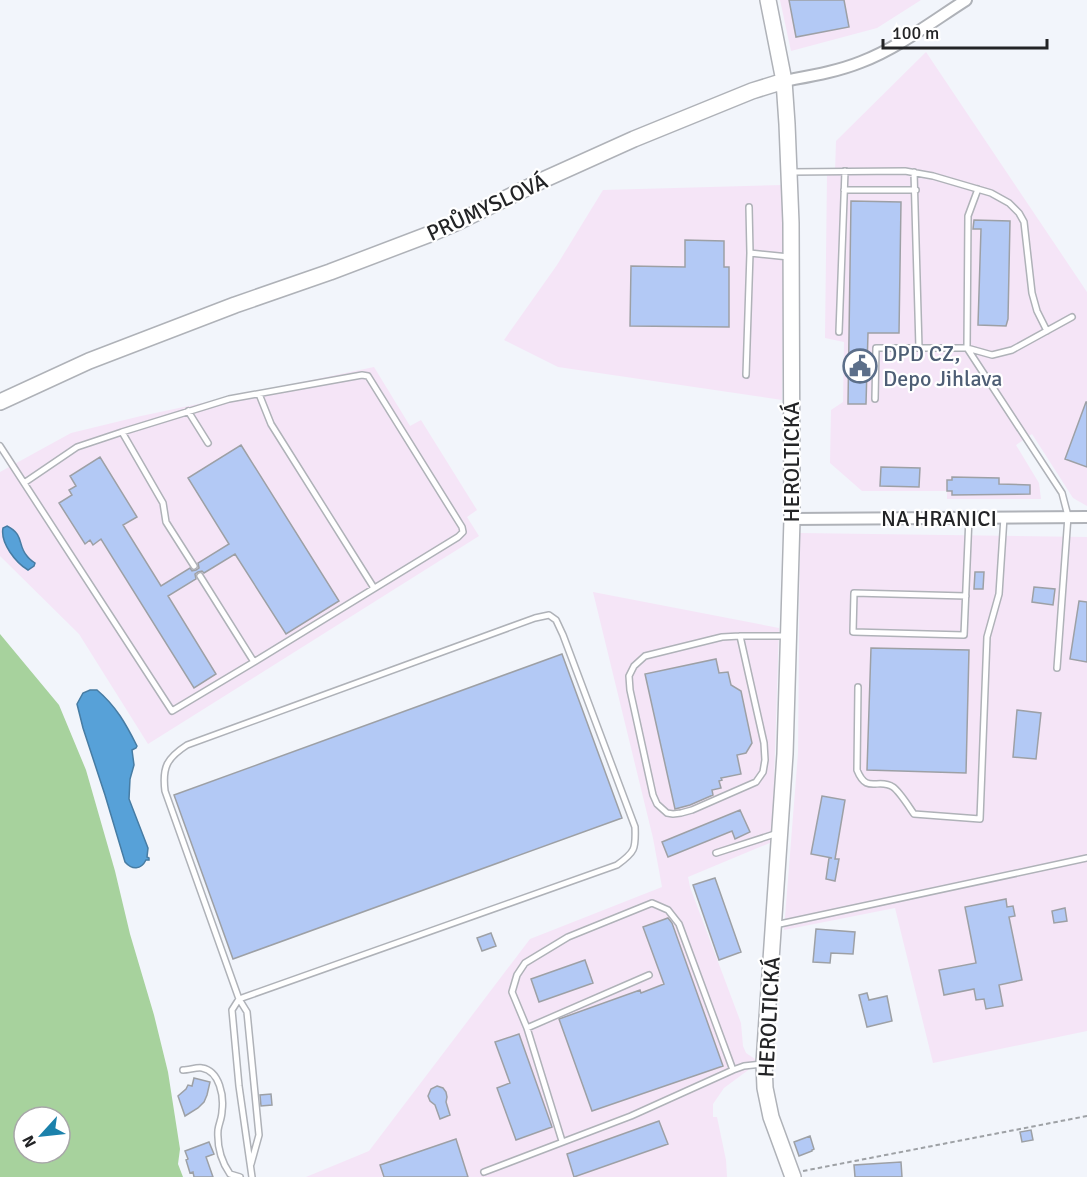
<svg xmlns="http://www.w3.org/2000/svg" width="1087" height="1177" font-family="Signika,sans-serif">
<style>
.industrial{fill:#f5e5f7}
.green{fill:#a7d29d;fill-rule:evenodd}
.water{fill:#57a1d8;stroke:#477ca3;stroke-width:1.5}
.building{fill:#b3c9f5;stroke:#9da0a5;stroke-width:1.5}
.lines{fill:none;stroke-linecap:round;stroke-linejoin:round}
.lane-casing{stroke:#afb2b8;stroke-width:8}
.street-casing{stroke:#afb2b8;stroke-width:14}
.secondary-casing{stroke:#afb2b8;stroke-width:18}
.path{stroke:#9ea1a5;stroke-width:2;stroke-dasharray:4.5 3;stroke-linecap:butt}
.lane{stroke:#fff;stroke-width:5}
.street{stroke:#fff;stroke-width:10}
.secondary{stroke:#fff;stroke-width:15}
.labels{text-anchor:middle;dominant-baseline:central;stroke-width:4.5;stroke-linejoin:round;paint-order:stroke}
.street-label{font-size:22px;fill:#232426;stroke:#fff}
.service-label{font-size:22px;fill:#4e5e75;stroke:#fff;text-anchor:start}
</style>
<rect width="100%" height="100%" fill="#f2f5fb"/>
<path class="industrial" d="M780,0H921L877,28L791,51Z
M926,52L1087,292V506L1073,498L1032,434L1016,445L1039,483L1041,499H947V491H862L830,463L831,410L843,402L844,342L825,338L827,174L835,172L836,141Z
M784,185L782,400L558,367L504,340L557,265L603,190Z
M374,367L410,426L421,420L477,510L467,517L479,536L148,744L79,634L0,556V472L71,433L141,416Z
M800,533L1087,537V1031L933,1063L895,908L784,930L798,753Z
M593,592L779,628L772,842L688,877L690,887L741,1023L743,1046L746,1053L755,1059V1065L724,1088L713,1104V1117H717L726,1160L727,1177H306L369,1151L530,939L662,887L653,838Z"/>
<path class="green" d="M0,634L59,705L86,770L115,871L130,934L154,1015L168,1072L180,1149L178,1164L183,1177H0ZM24,1117H60V1153H24Z"/>
<path class="water" d="M7,526C25,535 17,545 27,556C29,559 32,561 35,563L34,566L28,570C16,563 0,543 3,528Z
M90,690H97C116,706 126,724 137,746L136,748L132,750L134,765L130,779L129,799L148,848L147,857L149,858V860H146C141,870 132,870 125,862L105,795L83,728L77,704L83,693Z"/>
<path class="building" d="M789,0H844L849,27L796,37Z
M851,201L901,202L899,333H868L866,404H848Z
M974,220L1010,221L1008,319L1006,326L978,325L981,229H973Z
M685,240L724,241V267H729V327L630,326L631,266L685,267Z
M1086,402H1087V467L1065,459Z
M241,445L339,601L286,634L235,554L204,573L202,571L198,572L195,574L196,579L168,596L216,674L194,688L101,539L93,545L90,540L85,544L59,503L72,495L69,490L76,486L70,476L100,457L137,517L123,525L161,586L190,568L192,571L196,570L199,568L198,563L229,544L188,478Z
M881,467L920,468L919,487L880,486Z
M952,477L999,478V484L1030,485V494L952,495V491H947V480H952Z
M975,572H984L983,589H974Z
M1034,587L1055,589L1053,605L1032,602Z
M1079,601L1087,602V662L1070,659Z
M871,648L969,650L966,773L867,770Z
M562,654L622,818L233,959L174,795Z
M716,659L719,673L728,672L731,685L741,691L752,743L746,753L737,755L741,774L721,778L722,780L719,781L721,788L712,790L713,795L690,805L675,809L645,674Z
M1017,710L1041,713L1036,759L1013,757Z
M822,796L845,800L835,859H839L835,881L826,879L829,858H832L811,854Z
M740,810L750,832L735,839L732,831L668,857L662,842Z
M715,878L741,952L719,960L693,885Z
M1006,899L1007,907L1013,906L1015,916L1009,917L1022,980L999,985L1003,1006L986,1009L984,999L976,1000L974,989L944,995L939,970L976,963L965,907Z
M1065,908L1067,921L1054,923L1052,911Z
M668,918L672,923L723,1066L592,1111L559,1019L640,990L641,993L664,984L643,927Z
M816,929L855,932L853,954L831,953L830,963L813,962Z
M491,933L496,946L482,951L477,938Z
M585,960L593,983L539,1002L531,979Z
M867,993L869,1000L887,996L892,1021L867,1027L859,995Z
M519,1034L552,1127L516,1140L497,1088L510,1083L495,1042Z
M194,1078L210,1082L207,1095L204,1102L198,1108L185,1116L178,1096L186,1089L188,1085L192,1086Z
M437,1086L443,1088L446,1092L447,1097L446,1102L450,1115L440,1119L435,1105L430,1101L428,1096L431,1089Z
M271,1094L272,1105L261,1106L260,1095Z
M659,1121L668,1144L574,1177L567,1154Z
M1031,1130L1033,1140L1022,1142L1020,1132Z
M810,1136L814,1149L812,1150V1151L799,1156L794,1142Z
M456,1139L468,1177H384L380,1165Z
M209,1142L214,1154L206,1157L213,1177H194L193,1172L190,1173L186,1160L188,1159L185,1151Z
M901,1162L902,1177H855L854,1165Z"/>
<g class="lines">
<defs>
<path id="lane" d="M791,172L905,171L933,176L991,193L1009,203L1019,213L1024,222L1032,293L1037,311L1047,331
M914,172L919,348
M978,189L968,216L967,348L1062,493L1068,516L1057,668
M844,190H916
M750,253L789,257
M839,332L845,171
M746,375L750,253L749,207
M259,394L271,424L374,588
M875,399L876,348H967L992,355L1012,350L1072,317
M188,411L208,443
M122,432L229,399L362,375L368,376L462,527L463,532L458,537L254,662
M0,446L172,711L254,662L200,576
M24,483L77,447L122,432L163,503L166,522L194,566
M966,596L854,593L853,632L964,635L969,517
M549,615L556,620L563,635L635,827C636,849 635,852 617,865L239,999L165,791C162,767 167,758 187,745L535,618Z
M740,636L764,743L765,760L763,772L756,782L692,810L681,813L673,814L667,813L657,804L653,795L630,690L629,676L634,666L645,656L722,637L740,636H786
M858,687L857,770C867,795 878,777 893,787C900,792 909,807 914,814L980,819L987,637L999,594L1004,517
M716,853L778,833
M775,925L1087,858
M527,1028L649,975
M183,1070C189,1070 197,1067 202,1068C220,1071 224,1097 222,1111C222,1118 219,1123 218,1130C217,1146 221,1161 230,1174L240,1177
M562,1141L527,1028L512,992L517,975L525,963L568,937L652,903L668,910L679,924L733,1070
M251,1164L259,1135L247,1012L239,999L232,1010L239,1086L252,1177
M484,1172L631,1116L733,1070L744,1066L762,1064"/>
<path id="street" d="M784,81C810,76 836,72 861,62C898,48 933,21 966,0
M792,519L1087,517"/>
<path id="secondary" d="M768,0L784,81L787,124L791,223L792,519L785,754L764,1063L765,1088L771,1117L793,1177
M0,402L89,361L235,305L330,272L430,234L458,222L543,180L634,139L752,91L784,81"/>
</defs>
<use href="#lane" class="lane-casing"/>
<use href="#street" class="street-casing"/>
<use href="#secondary" class="secondary-casing"/>
<path class="path" d="M803,1171L1087,1116"/>
<use href="#lane" class="lane"/>
<use href="#street" class="street"/>
<use href="#secondary" class="secondary"/>
</g>
<defs>
<symbol id="civic-ring" viewBox="-11 -11 22 22"><circle r="9.5" fill="#fff" stroke="#5c6f8a" stroke-width="1.5"/><path d="M-.6-6.5H3V-4.5H.6V-3L4-1V1h2V6H-6V1h2V-1L-.6-3ZM-1.2 2.5V6h2.4V2.5Z" fill="#5c6f8a"/></symbol>
</defs>
<g fill-rule="evenodd">
<use href="#civic-ring" x="841" y="347" width="38" height="38"/>
</g>
<g class="labels">
<g class="street-label">
<text transform="translate(487 207) rotate(-25)">PRŮMYSLOVÁ</text>
<text transform="translate(791 462) rotate(-90)">HEROLTICKÁ</text>
<text x="939" y="518">NA HRANICI</text>
<text transform="translate(769 1017) rotate(-87)">HEROLTICKÁ</text>
</g>
<g class="service-label">
<text x="883" y="353">DPD CZ,<tspan x="883" dy="25">Depo Jihlava</tspan></text>
</g>
</g>
<g transform="translate(42 1135) rotate(243)"><circle r="28" fill="#ffffff" stroke="#a7a7a8" stroke-width="1.5"/>
<path d="M0-4.5L10 22L0 15L-10 22Z" fill="#1b81ab"/>
<text y="-9" font-size="16" font-weight="bold" text-anchor="middle" fill="#232426">N</text>
</g>
<path d="M883 39v9h164v-9" fill="none" stroke="#232426" stroke-width="3"/>
<text x="892" y="39" font-size="18" fill="#232426" stroke="#ffffff" stroke-width="4.5" paint-order="stroke">100 m</text>
</svg>
